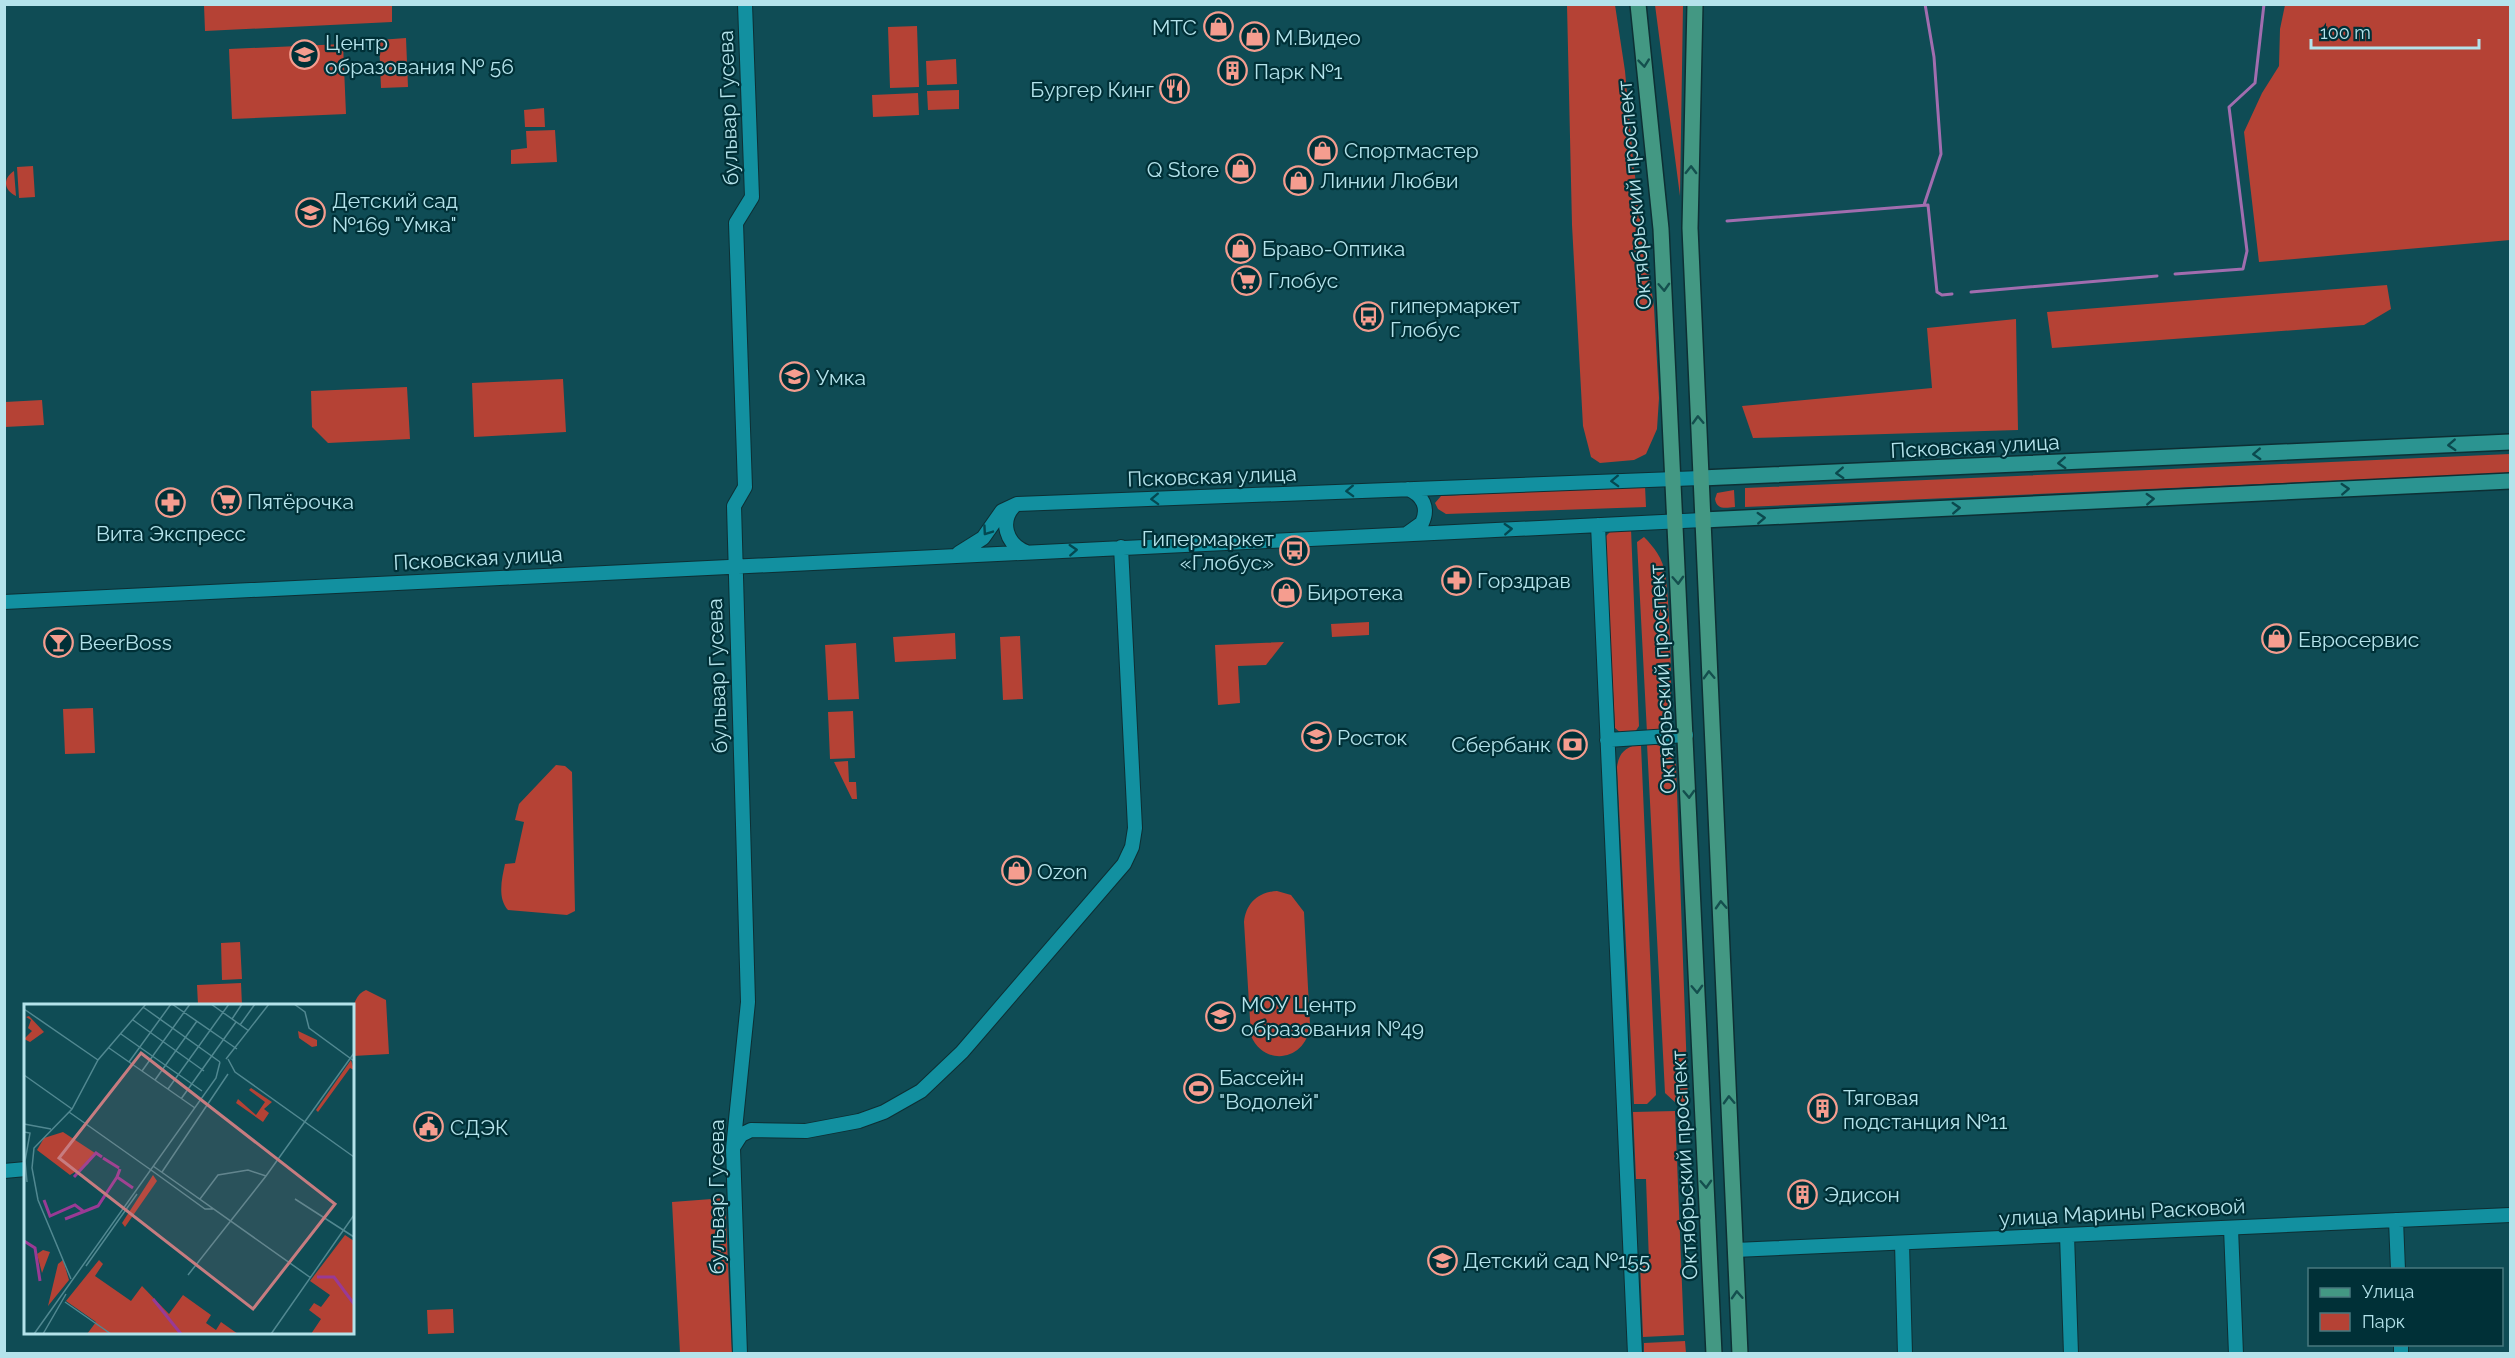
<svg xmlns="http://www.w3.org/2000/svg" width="2515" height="1358" font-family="Raleway,sans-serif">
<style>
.green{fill:#b54235}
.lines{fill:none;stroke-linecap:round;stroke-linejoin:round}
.stream{stroke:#a16daf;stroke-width:3}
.minor-casing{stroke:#0d2f34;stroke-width:16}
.secondary-casing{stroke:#0d2f34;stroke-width:18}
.primary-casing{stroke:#0d2f34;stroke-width:18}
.minor{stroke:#1290a0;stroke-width:14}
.secondary{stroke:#2b9491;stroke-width:15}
.primary{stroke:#439883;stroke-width:15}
.oneway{stroke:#144f4e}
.oneway2{stroke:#0b494e}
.oneway3{stroke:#044851}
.labels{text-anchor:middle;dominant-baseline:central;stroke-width:4.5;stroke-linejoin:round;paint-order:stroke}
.poi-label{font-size:21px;fill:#b4e3eb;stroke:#003037;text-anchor:start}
.street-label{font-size:21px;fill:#b4e3eb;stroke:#003037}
.inset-river{fill:none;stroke:#993a95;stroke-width:3}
.inset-road{fill:none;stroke:#518891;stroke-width:1.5}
.view{fill:#c77c80;fill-opacity:0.15;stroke:#c77c80;stroke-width:3}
.inset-edge{fill:none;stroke:#b4e3eb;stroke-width:3}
</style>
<rect width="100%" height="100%" fill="#0f4c55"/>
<path class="green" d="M204,5H392V22L205,31Z
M1567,5H1615L1625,71L1634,169L1654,307L1659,398L1657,429L1646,454L1634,460L1600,463L1591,457L1583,426L1572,225Z
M1655,5H1683L1680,196Z
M2285,5H2510V240L2259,262L2244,132L2262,93L2279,66L2280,29Z
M917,26L919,87L890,88L888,27Z
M406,38L408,87L381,88L379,40Z
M343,44L346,114L232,119L229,49Z
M956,59L957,84L927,85L926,61Z
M959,90V109L928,110L927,91Z
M918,93L919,115L873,117L872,95Z
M544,108L545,127H525L524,110Z
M555,130L557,162L511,164V150L527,148L526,131Z
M33,166L35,197L19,198L17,167Z
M14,171L16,196C3,190 3,178 14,171Z
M2387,285L2391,309L2364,325L2052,348L2047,312Z
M2016,319L2018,430L1753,438L1742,406L1932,388L1927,328Z
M563,379L566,432L474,437L472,383Z
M407,387L410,439L328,443L312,427L311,391Z
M42,400L44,425L5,427V402Z
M2510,454V473L1745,507V488Z
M1645,486L1646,507L1446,514L1438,509L1435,503L1441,496Z
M1734,490L1735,507C1725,508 1717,510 1715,499L1717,493Z
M1614,528L1631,529L1639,726L1635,732L1621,733L1615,728L1605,541L1606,536Z
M1644,537C1654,547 1663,559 1665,573C1669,592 1674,704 1669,718C1665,727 1656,731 1647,733L1637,542Z
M1369,622V635L1332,637L1331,624Z
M955,633L956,659L895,662L893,637Z
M1020,636L1023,699L1003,700L1000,637Z
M1284,642L1266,665L1238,666L1240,703L1218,705L1215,645Z
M856,643L859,699L828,700L825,645Z
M93,708L95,753L65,754L63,709Z
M853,711L855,758L830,759L828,712Z
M1637,744L1641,745L1656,1095L1647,1104H1634L1617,767C1619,753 1624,749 1637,744Z
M1647,744C1663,745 1670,748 1676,764L1688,1101L1676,1103L1665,1093Z
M848,761L849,782H856L857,799H852L834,762Z
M556,765L565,766L572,772L575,911L567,915L508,910C497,898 502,878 505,864L515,863L524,822L515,820L519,804Z
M1277,891L1291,895L1304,912L1310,1025C1307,1060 1265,1068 1251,1036L1244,922C1246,903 1258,892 1277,891Z
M240,942L242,979L222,980L221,943Z
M241,983L242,1005H198L197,985Z
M366,990L386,1000L389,1054L353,1056C352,1038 346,997 366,990Z
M1675,1111L1684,1335L1643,1337L1640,1262H1649L1646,1179H1636L1633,1112Z
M725,1198L732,1353H680L672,1202Z
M453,1309L454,1333L428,1334L427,1310Z
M1685,1341L1686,1353H1644V1343Z"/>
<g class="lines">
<path class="stream" d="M1924,205L1941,154L1934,57L1925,4
M1727,221L1928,205L1937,292L1942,295L1952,294
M2175,274L2243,269L2247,251L2229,107L2255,83L2264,4
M1971,292L2157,276"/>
<defs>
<path id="minor" d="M1408,489C1423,495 1429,508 1422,523L1408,533
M1015,505C999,521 1006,544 1026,552
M1598,525L1635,1354
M959,553L983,538L1002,511L1017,504L1701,478
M4,602L1703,520
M1607,740L1686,735
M734,1146L741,1135L751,1130L806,1131L859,1121L884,1112L921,1091L962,1052L1124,864L1132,847L1135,828L1121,547
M4,1171L26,1169
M2396,1220L2398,1270
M2231,1228L2236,1354
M2067,1235L2071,1354
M1902,1243L1905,1354
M1735,1250L2510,1215
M2401,1344V1354
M740,1354L733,1149L748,1002L734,506L745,487L736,223L752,197L745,4"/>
<path id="secondary" d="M1701,478L2510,442
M1703,520L2510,481"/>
<path id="primary" d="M1638,4L1661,229L1714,1354
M1695,4L1690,228L1740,1354"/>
</defs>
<use href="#minor" class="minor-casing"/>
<use href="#secondary" class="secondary-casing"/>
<use href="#primary" class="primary-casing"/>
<use href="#minor" class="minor"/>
<use href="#secondary" class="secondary"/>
<use href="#primary" class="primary"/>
</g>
<defs><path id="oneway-chevron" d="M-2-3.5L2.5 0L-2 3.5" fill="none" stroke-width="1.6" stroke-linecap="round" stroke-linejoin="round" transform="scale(1.5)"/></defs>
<g class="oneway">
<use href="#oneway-chevron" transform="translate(1644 63) rotate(84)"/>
<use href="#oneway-chevron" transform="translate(1691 170) rotate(-89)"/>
<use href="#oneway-chevron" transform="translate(1664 287) rotate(87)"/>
<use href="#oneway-chevron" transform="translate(1698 420) rotate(-92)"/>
<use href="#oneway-chevron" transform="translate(1678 580) rotate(87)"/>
<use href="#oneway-chevron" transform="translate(1709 675) rotate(-92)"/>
<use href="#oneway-chevron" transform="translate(1689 794) rotate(88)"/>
<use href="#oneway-chevron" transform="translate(1721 905) rotate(-93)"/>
<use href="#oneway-chevron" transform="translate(1697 989) rotate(88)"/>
<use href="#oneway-chevron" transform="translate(1729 1100) rotate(-92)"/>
<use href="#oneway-chevron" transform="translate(1706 1184) rotate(87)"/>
<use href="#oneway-chevron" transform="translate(1737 1295) rotate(-93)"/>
</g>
<g class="oneway2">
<use href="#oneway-chevron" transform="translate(2452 445) rotate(177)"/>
<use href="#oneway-chevron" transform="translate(2257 454) rotate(177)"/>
<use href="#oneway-chevron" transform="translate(2062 463) rotate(177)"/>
<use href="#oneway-chevron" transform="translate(1840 473) rotate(177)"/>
<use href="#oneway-chevron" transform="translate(2345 489) rotate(-3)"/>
<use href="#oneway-chevron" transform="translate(2150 499) rotate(-3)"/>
<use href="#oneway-chevron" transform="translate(1956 508) rotate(-3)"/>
<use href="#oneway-chevron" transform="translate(1761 518) rotate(-3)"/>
</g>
<g class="oneway3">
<use href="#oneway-chevron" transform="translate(1615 481) rotate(178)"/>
<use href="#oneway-chevron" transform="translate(1350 491) rotate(178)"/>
<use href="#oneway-chevron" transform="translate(1155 499) rotate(178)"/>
<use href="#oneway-chevron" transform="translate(1508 529) rotate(-3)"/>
<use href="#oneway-chevron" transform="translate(987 531) rotate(125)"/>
<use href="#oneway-chevron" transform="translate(1073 550) rotate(-3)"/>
</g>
<defs>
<symbol id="shop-ring" viewBox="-11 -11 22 22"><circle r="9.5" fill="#003037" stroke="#f59d8f" stroke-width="1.5"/><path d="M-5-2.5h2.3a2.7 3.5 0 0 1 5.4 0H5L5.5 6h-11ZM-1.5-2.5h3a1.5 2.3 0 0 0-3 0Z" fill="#f59d8f"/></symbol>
<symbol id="school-ring" viewBox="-11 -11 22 22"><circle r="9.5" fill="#003037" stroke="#f59d8f" stroke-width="1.5"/><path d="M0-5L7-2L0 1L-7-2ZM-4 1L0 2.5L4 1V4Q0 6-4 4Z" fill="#f59d8f"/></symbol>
<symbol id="building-ring" viewBox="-11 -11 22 22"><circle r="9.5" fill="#003037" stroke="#f59d8f" stroke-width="1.5"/><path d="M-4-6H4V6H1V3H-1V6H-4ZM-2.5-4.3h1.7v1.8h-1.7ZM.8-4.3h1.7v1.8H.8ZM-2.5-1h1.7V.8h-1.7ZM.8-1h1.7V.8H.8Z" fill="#f59d8f"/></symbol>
<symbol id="restaurant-ring" viewBox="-11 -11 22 22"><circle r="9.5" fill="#003037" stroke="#f59d8f" stroke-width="1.5"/><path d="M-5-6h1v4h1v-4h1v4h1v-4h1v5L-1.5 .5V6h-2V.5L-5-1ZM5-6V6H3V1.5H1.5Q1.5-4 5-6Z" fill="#f59d8f"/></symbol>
<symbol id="supermarket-ring" viewBox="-11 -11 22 22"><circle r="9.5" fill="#003037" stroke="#f59d8f" stroke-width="1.5"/><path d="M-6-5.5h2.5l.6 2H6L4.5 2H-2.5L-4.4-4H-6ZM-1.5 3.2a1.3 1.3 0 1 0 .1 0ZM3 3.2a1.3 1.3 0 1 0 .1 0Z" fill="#f59d8f"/></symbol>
<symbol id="bus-ring" viewBox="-11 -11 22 22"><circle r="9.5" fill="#003037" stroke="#f59d8f" stroke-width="1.5"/><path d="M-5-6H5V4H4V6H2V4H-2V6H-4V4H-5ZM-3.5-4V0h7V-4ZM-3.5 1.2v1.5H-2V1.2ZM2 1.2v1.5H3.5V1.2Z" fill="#f59d8f"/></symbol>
<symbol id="pharmacy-ring" viewBox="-11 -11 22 22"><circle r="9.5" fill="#003037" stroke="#f59d8f" stroke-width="1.5"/><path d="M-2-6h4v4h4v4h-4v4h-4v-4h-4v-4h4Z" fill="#f59d8f"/></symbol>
<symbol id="bar-ring" viewBox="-11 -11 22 22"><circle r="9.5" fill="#003037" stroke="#f59d8f" stroke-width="1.5"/><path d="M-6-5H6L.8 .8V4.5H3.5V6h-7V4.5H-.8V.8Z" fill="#f59d8f"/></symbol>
<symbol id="bank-ring" viewBox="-11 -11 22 22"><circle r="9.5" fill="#003037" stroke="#f59d8f" stroke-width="1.5"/><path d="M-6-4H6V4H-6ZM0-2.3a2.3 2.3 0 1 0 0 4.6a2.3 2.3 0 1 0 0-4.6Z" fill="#f59d8f"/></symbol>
<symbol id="stadium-ring" viewBox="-11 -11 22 22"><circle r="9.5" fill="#003037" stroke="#f59d8f" stroke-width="1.5"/><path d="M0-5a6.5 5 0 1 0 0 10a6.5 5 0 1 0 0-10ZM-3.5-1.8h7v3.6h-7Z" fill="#f59d8f"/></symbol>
<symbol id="civic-ring" viewBox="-11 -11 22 22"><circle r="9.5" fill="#003037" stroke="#f59d8f" stroke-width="1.5"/><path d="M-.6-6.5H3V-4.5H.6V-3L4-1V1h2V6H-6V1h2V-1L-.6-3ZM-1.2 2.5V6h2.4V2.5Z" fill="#f59d8f"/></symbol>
</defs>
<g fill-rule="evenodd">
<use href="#shop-ring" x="1202" y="10" width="33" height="33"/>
<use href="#shop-ring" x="1238" y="20" width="33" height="33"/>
<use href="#school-ring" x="288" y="38" width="33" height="33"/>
<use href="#building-ring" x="1216" y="54" width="33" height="33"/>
<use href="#restaurant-ring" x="1158" y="72" width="33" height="33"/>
<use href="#shop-ring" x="1306" y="134" width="33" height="33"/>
<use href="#shop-ring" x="1224" y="152" width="33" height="33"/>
<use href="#shop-ring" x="1282" y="164" width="33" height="33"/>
<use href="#school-ring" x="294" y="196" width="33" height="33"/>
<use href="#shop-ring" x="1224" y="232" width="33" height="33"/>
<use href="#supermarket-ring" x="1230" y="264" width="33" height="33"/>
<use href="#bus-ring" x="1352" y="300" width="33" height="33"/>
<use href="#school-ring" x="778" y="360" width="33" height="33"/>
<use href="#supermarket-ring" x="210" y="484" width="33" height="33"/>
<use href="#pharmacy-ring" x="154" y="486" width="33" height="33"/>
<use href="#bus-ring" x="1278" y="534" width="33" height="33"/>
<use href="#pharmacy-ring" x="1440" y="564" width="33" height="33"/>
<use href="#shop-ring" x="1270" y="576" width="33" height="33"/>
<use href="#shop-ring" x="2260" y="622" width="33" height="33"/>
<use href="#bar-ring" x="42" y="626" width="33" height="33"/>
<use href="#school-ring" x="1300" y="720" width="33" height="33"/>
<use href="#bank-ring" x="1556" y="728" width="33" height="33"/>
<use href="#shop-ring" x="1000" y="854" width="33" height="33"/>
<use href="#school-ring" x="1204" y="1000" width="33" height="33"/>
<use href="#stadium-ring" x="1182" y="1072" width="33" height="33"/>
<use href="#building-ring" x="1806" y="1092" width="33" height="33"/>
<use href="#civic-ring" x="412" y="1110" width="33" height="33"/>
<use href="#building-ring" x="1786" y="1178" width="33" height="33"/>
<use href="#school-ring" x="1426" y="1244" width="33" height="33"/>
</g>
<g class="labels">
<g class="poi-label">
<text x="1197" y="27" text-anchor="end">МТС</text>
<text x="1275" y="37">М.Видео</text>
<text x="325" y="42">Центр<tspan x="325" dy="24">образования № 56</tspan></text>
<text x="1254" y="71">Парк №1</text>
<text x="1154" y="89" text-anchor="end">Бургер Кинг</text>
<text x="1344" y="150">Спортмастер</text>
<text x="1219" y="169" text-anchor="end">Q Store</text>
<text x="1320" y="180">Линии Любви</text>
<text x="332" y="200">Детский сад<tspan x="332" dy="24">№169 "Умка"</tspan></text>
<text x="1262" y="248">Браво-Оптика</text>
<text x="1268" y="280">Глобус</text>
<text x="1390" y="305">гипермаркет<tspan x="1390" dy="24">Глобус</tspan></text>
<text x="816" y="377">Умка</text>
<text x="247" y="501">Пятёрочка</text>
<text x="171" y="533" text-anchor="middle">Вита Экспресс</text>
<text x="1274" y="538" text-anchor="end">Гипермаркет<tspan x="1274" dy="24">«Глобус»</tspan></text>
<text x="1477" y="580">Горздрав</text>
<text x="1307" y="592">Биротека</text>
<text x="2298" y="639">Евросервис</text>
<text x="79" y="642">BeerBoss</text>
<text x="1337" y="737">Росток</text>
<text x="1551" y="744" text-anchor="end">Сбербанк</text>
<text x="1037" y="871">Ozon</text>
<text x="1241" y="1004">МОУ Центр<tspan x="1241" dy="24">образования №49</tspan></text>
<text x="1219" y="1077">Бассейн<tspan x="1219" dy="24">"Водолей"</tspan></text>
<text x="1843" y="1097">Тяговая<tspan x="1843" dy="24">подстанция №11</tspan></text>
<text x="450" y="1127">СДЭК</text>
<text x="1824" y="1194">Эдисон</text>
<text x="1463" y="1260">Детский сад №155</text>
</g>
<g class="street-label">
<text transform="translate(728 108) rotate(-92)">бульвар Гусева</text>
<text transform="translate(1634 195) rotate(-95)">Октябрьский проспект</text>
<text transform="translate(1975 446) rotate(-3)">Псковская улица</text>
<text transform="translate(1212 476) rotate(-2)">Псковская улица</text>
<text transform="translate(478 558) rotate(-3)">Псковская улица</text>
<text transform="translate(717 676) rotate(-92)">бульвар Гусева</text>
<text transform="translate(1662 679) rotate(-93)">Октябрьский проспект</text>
<text transform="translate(1684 1165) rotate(-93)">Октябрьский проспект</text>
<text transform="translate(716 1197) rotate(-90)">бульвар Гусева</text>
<text transform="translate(2122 1212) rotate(-3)">улица Марины Расковой</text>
</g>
</g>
<g transform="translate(24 1004)">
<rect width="330" height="330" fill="#0f4c55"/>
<path d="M5,12L20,28L6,38L0,35L8,27L4,24L7,16L2,13ZM274,27L293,36V42L288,43L275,34ZM327,56L330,66L326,64L294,108L292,106ZM227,84L248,98L240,105L245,109L239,118L212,99L214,95L232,111L241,98L225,86ZM39,128L71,149L64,160L46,171L13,146L20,134ZM129,171L133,177L101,223L98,219ZM321,231L330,237V330H287L297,315L285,306L290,299L297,303L306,291L286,277ZM19,246L26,248L18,269L13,250ZM39,256L45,276L24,302L34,260ZM75,256L79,260L71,272L107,297L118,282L145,310L159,291L187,311L182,319L192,326L197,318L214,330H63L72,318L42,297Z" fill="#b54235"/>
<path class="inset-river" d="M79,154L95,164M96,165L93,173L109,184M50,173L72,149L78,153M20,196L26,212L51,201L59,207M41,215L74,202L93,173M0,237L11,244L16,277M293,273H310L330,300M129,295L157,330"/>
<path class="inset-road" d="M148,0L213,45M187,0L225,27M270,0L281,8L285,24L330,57M119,3L196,58M0,5L74,56M208,15L218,0M109,16L180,67M216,21L231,0M97,30L178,87M85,44L171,104M202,55L245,0M204,55L211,68L330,153M105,58L147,0M118,67L166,0M0,71L48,105M131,76L173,17M144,85L205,0M157,95L212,18M45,108L127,166M0,120L27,125M0,128L6,129L1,157L3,178M129,162L287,274M127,166L181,205H189M138,168L204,70M176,195L194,171L224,166L242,172M271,195L330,233M62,262L113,190M164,271L242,172L330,49M47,275L14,196L8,164L10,144L48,105L74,56L122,0M41,298L87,330M10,330L192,74L196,58M19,330L42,290M247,330L330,211"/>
<path class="view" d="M117,49L311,200L229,305L35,154Z"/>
<rect width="330" height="330" class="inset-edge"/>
</g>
<rect width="2515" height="1358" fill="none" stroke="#b4e3eb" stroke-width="12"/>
<rect x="2308" y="1268" width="195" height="78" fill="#003037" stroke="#48787f" stroke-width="1.5"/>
<rect x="2320" y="1288" width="30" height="9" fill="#439883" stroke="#48787f" stroke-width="1.5"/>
<text x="2362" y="1298" font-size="18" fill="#b4e3eb">Улица</text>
<rect x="2320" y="1313" width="30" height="18" fill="#b54235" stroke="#48787f" stroke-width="1.5"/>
<text x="2362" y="1328" font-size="18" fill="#b4e3eb">Парк</text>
<path d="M2311 39v9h168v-9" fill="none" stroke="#b4e3eb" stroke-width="3"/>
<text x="2320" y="39" font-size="18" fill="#b4e3eb" stroke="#003037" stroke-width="4.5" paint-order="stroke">100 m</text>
</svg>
